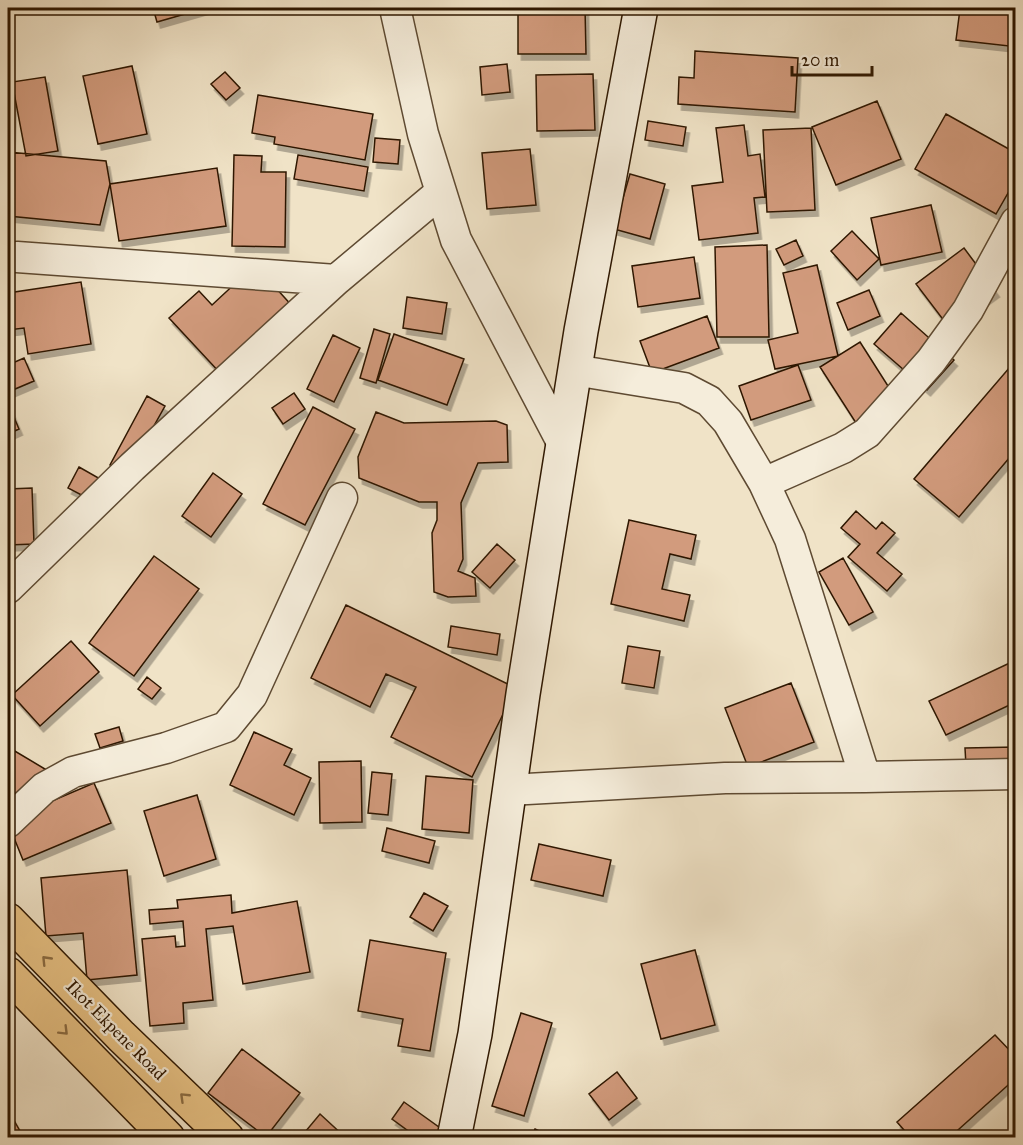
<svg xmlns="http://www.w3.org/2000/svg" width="1023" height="1145" font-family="'IM FELL Great Primer',serif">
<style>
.building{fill:#d29b7d;stroke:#2e1700;stroke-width:1.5;filter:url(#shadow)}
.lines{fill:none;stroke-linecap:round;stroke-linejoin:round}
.street-casing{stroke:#5e4a32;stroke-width:33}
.secondary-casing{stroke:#2e1700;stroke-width:36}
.highway-casing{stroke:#2e1700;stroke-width:36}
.street{stroke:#f5eddb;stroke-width:30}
.secondary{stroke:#f5eddb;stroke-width:33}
.highway{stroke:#e8c284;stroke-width:33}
.oneway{stroke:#8b6c42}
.labels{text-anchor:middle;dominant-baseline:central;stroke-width:4.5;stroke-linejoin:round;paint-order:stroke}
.street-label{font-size:18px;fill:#2e1700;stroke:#f5eddb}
</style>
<defs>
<filter id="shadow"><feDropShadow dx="3.5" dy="6" stdDeviation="0" flood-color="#0004"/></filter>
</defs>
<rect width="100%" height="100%" fill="#f0e3c7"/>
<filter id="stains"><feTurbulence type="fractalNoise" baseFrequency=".00333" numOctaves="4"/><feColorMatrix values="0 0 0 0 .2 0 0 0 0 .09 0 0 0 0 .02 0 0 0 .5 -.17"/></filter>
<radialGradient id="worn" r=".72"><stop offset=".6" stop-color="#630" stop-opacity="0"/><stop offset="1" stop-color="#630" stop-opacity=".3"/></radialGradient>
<path class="building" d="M153,8H206L157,22Z
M518,8H585L586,54H518Z
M944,8H1013L1009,46L956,40L960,9Z
M695,51L798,58L795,112L678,104L679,77L694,78Z
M507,64L510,92L482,95L480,67Z
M132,66L147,134L98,144L83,76Z
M225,72L240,88L226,100L211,84Z
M593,74L595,130L537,131L536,75Z
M45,77L58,151L26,156L12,82Z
M8,94H13L11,156H8Z
M258,95L373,114L365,160L274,144L275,137L252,133Z
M877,101L901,159L836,185L812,127Z
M946,114L1016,153V179L996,214L915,169Z
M648,121L686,127L683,146L645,140Z
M744,125L748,156L760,154L765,197L754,198L758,233L699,240L692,186L723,182L716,128Z
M811,128L815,210L767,212L763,130Z
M375,138L400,140L398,164L373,162Z
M530,149L536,205L487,209L482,153Z
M8,152L106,161L110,184L100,225L8,216Z
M234,155L262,156L261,172H286L285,247L232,246Z
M298,155L368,167L364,191L294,179Z
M217,168L226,226L119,241L110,184Z
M630,174L665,184L650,239L614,229Z
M931,205L942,252L881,265L871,218Z
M852,231L879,259L857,280L831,251Z
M796,240L803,256L784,265L776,249Z
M767,245L769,337H717L715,247Z
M964,248L996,291L948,326L916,284Z
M694,257L700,298L638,307L632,266Z
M255,265L294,308L221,374L169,318L199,291L212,305Z
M817,265L838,356L775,369L768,340L798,333L783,273Z
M81,282L91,344L28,354L24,328L8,330V293Z
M869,290L880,316L848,330L837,303Z
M407,297L447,303L442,334L403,328Z
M901,313L954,360L927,390L874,344Z
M707,316L719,348L652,373L640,341Z
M374,329L390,334L376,383L360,378Z
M394,334L464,359L447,405L378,380Z
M333,335L360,348L334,402L307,389Z
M860,342L895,397L856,423L820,367Z
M24,358L34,381L8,392V365Z
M1016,360V450L959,517L914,479Z
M798,365L811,400L751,420L739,386Z
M294,393L305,409L283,424L272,408Z
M147,396L165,406L127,474L110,465Z
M8,403L19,429L8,434Z
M313,407L355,429L305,525L263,504Z
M376,412L404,423L496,421L507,425L508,462L478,463L461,503L463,559L458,571L475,578L476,596L448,597L434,592L432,533L437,520V502H419L359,478L358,457Z
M79,467L102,480L91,500L68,488Z
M213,473L242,494L211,537L182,516Z
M32,488L34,544L8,545V489Z
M856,511L876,529L882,522L895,533L877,553L902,574L887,591L848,557L860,544L841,528Z
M629,520L696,535L691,559L670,554L662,589L690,595L684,621L611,604Z
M497,544L515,560L490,588L472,572Z
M154,556L199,589L134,676L89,643Z
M843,558L873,612L849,625L819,572Z
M346,605L516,688L472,777L391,737L416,687L386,674L370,707L311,678Z
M451,626L500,634L497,655L448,647Z
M71,641L99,672L40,726L12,695Z
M628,646L660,651L654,688L622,683Z
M1016,660V702L946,735L929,701Z
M147,677L161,688L152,699L138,689Z
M791,683L814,742L748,767L725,708Z
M119,727L123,741L100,748L95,734Z
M254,732L292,749L284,765L311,778L294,815L230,785Z
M8,747L45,769L17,816L94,783L111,823L23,860L10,828L8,833Z
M1016,747V782L967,784L965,748Z
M361,761L362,822L320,823L319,762Z
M372,772L392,774L388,815L368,813Z
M426,776L473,780L469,833L422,829Z
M197,795L216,859L164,876L144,811Z
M387,828L435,841L429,863L382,851Z
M539,844L611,860L603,896L531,880Z
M127,870L137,975L87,980L83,933L46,936L41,878Z
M424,893L448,906L433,931L410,917Z
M231,895L232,913L297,901L310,972L243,984L233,926L206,929L213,1000L183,1003L184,1023L150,1026L142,939L175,936L176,947L185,946L183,921L150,924L149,910L178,908L177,900Z
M370,940L446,953L430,1051L398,1046L403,1019L358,1011Z
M695,950L715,1025L661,1039L641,964Z
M521,1013L552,1023L524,1116L492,1106Z
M995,1035L1016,1057V1078L949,1138H911L897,1122Z
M242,1049L300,1093L266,1137L208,1093Z
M617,1072L637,1098L609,1120L589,1094Z
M404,1102L443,1130L438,1138H418L392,1119Z
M8,1110L24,1138H8Z
M320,1114L346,1138H300Z
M535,1129L553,1138H531Z"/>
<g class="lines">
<defs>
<path id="street" d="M395,8L423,134L456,240L563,444
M17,257L336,280
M574,370L684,388L709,401L728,422L764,483L790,539L865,777
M764,483L843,448L867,433L931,361L968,310L1016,222
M8,588L132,467L336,280L441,192
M509,790L725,778L865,777L1016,774
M8,822L44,788L73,772L166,748L226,727L252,695L342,498"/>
<path id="secondary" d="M454,1138L475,1034L523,694L581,331L641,8"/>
<path id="highway" d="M8,920L121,1036L227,1138
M8,974L168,1138"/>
</defs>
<use href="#street" class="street-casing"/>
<use href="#secondary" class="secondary-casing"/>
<use href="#highway" class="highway-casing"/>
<use href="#street" class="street"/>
<use href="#secondary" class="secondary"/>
<use href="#highway" class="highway"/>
</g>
<defs><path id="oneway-chevron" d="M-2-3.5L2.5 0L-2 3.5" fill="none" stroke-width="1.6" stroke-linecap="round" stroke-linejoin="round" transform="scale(1.5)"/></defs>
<g class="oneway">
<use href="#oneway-chevron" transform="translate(46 960) rotate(-134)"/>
<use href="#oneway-chevron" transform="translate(64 1031) rotate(45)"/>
<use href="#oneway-chevron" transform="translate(184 1097) rotate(-136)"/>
</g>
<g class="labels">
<g class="street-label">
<text transform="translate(116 1030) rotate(45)">Ikot Ekpene Road</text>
</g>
</g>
<rect width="1023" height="1145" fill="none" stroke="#f0e3c7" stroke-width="30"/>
<rect x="9" y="9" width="1005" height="1127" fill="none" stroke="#2e1700" stroke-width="3"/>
<rect x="15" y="15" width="993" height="1115" fill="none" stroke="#2e1700" stroke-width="1.5"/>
<path d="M792 66v9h80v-9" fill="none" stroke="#2e1700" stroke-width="3"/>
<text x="801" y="66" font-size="18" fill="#2e1700" stroke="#f5eddb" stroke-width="4.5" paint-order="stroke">20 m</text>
<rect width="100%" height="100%" filter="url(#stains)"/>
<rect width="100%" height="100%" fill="url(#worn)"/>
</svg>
